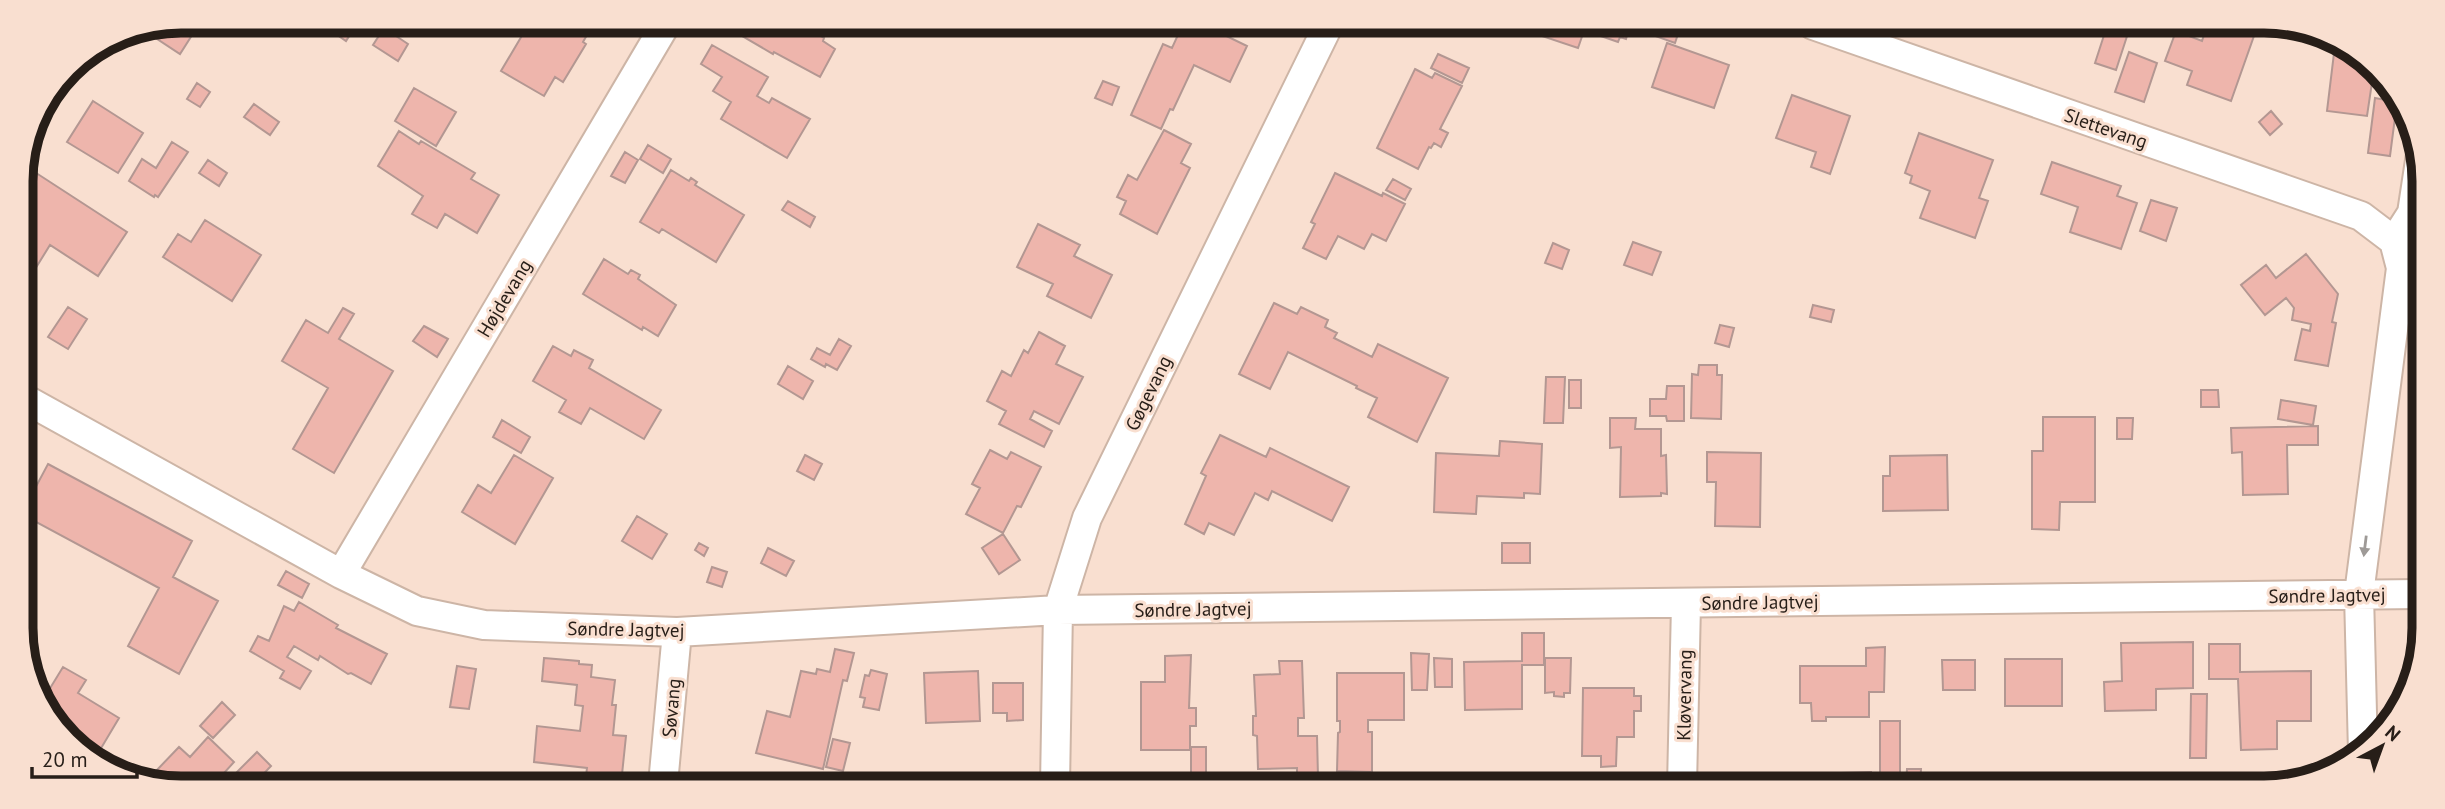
<svg xmlns="http://www.w3.org/2000/svg" width="2445" height="809" font-family="'PT Sans',sans-serif">
<style>
.building{fill:#eeb5ac;stroke:#b39792;stroke-width:2}
.lines{fill:none;stroke-linecap:round;stroke-linejoin:round}
.street-casing{stroke:#cdb5a6;stroke-width:32}
.street{stroke:#fff;stroke-width:28}
.oneway{fill:#9e9a97}
.labels{text-anchor:middle;dominant-baseline:central;stroke-width:6;stroke-linejoin:round;paint-order:stroke}
.street-label{font-size:19px;fill:#271e18;stroke:#f9dfd0}
.rim{fill:none;stroke:#271e18;stroke-width:9}
</style>
<rect width="100%" height="100%" fill="#f9dfd0"/>
<path class="building" d="M182,21H201L180,54L142,29Z
M336,21H347L355,27L346,41L330,30Z
M530,22H581L591,28L583,42L586,44L563,82L555,77L544,96L501,71Z
M736,22L798,23L824,38L823,41L835,49L820,77L774,52L773,54L732,30Z
M1183,24H1215L1212,29L1247,46L1230,82L1194,65L1173,110L1170,109L1161,129L1131,115L1163,44L1172,48Z
M1506,24L1586,25L1578,48Z
M1601,25H1630L1626,39L1620,37L1618,42L1598,35Z
M1647,25H1681L1675,43L1644,32Z
M2107,26L2130,27L2116,70L2095,63Z
M2207,26H2237L2255,33L2231,101L2187,85L2192,71L2165,61L2176,31L2202,41Z
M384,28L408,44L398,61L373,45Z
M1667,43L1729,65L1714,108L1652,87Z
M712,45L768,77L757,96L769,103L772,98L810,119L787,158L721,119L731,102L713,91L722,77L701,64Z
M2335,45L2374,69L2367,116L2327,111Z
M2129,52L2157,63L2144,102L2115,92Z
M1438,54L1469,68L1462,83L1431,68Z
M1415,69L1432,78L1435,73L1462,86L1440,129L1448,133L1441,147L1434,143L1431,148L1429,147L1418,169L1377,148Z
M1103,81L1119,87L1112,105L1095,98Z
M197,83L210,92L200,107L187,99Z
M414,88L456,112L436,146L395,121Z
M1792,95L1850,116L1830,174L1811,167L1816,152L1776,138Z
M2375,98L2397,102L2390,156L2368,153Z
M93,101L143,133L118,173L67,142Z
M254,104L279,122L270,135L244,117Z
M2271,111L2282,124L2270,135L2259,122Z
M1164,130L1191,144L1181,163L1190,168L1157,234L1120,214L1126,201L1117,197L1128,175L1137,180Z
M399,131L419,144L421,141L475,173L471,179L499,195L477,233L445,214L437,228L412,214L423,196L378,166Z
M1919,133L1993,160L1979,198L1988,201L1975,238L1920,218L1930,191L1910,183L1912,176L1905,173Z
M172,142L188,152L158,197L155,195L154,197L129,181L142,159L156,168Z
M648,145L671,159L663,173L640,159Z
M625,152L638,160L625,183L611,176Z
M208,160L227,173L219,186L199,173Z
M2052,162L2121,186L2117,196L2137,203L2121,249L2070,232L2078,207L2041,194Z
M30,169L127,232L98,276L50,245L32,274L22,267L21,182Z
M671,170L689,181L691,178L697,182L695,185L744,215L716,262L662,229L659,233L640,222Z
M1335,173L1382,196L1383,193L1405,204L1386,241L1372,234L1364,249L1338,236L1326,259L1303,248L1315,224L1311,222Z
M1393,179L1411,189L1405,200L1386,190Z
M2151,200L2177,208L2166,241L2140,231Z
M788,201L815,217L810,227L782,210Z
M205,220L261,255L232,301L163,257L178,234L191,242Z
M1038,224L1080,245L1074,256L1112,275L1091,318L1047,296L1053,284L1017,267Z
M1633,242L1661,252L1652,275L1624,265Z
M1553,243L1569,250L1562,269L1545,263Z
M2306,254L2338,294L2332,322L2336,323L2328,366L2295,360L2302,329L2310,331L2311,324L2292,320L2294,308L2286,298L2265,315L2241,285L2266,265L2276,278Z
M604,259L628,274L631,270L640,275L638,279L676,305L658,336L643,327L642,330L583,294Z
M1274,303L1297,314L1301,307L1328,320L1325,327L1337,333L1334,338L1372,357L1378,344L1448,378L1417,442L1368,417L1377,398L1356,388L1357,386L1288,352L1270,389L1239,374Z
M1813,305L1834,310L1831,322L1810,317Z
M68,307L87,319L68,349L48,337Z
M343,308L354,314L339,339L393,371L334,473L293,449L328,388L282,361L306,320L328,333Z
M1720,325L1734,328L1729,347L1715,343Z
M424,326L448,339L437,357L413,341Z
M1039,332L1065,346L1056,364L1083,377L1059,424L1034,411L1030,419L1052,431L1044,447L999,424L1006,411L987,401L1002,371L1011,376L1024,350L1028,353Z
M839,339L851,346L837,370L826,364L825,367L811,359L817,348L830,355Z
M553,346L571,356L574,350L593,360L589,368L661,410L644,439L590,408L581,424L559,412L566,400L533,381Z
M1699,365H1717V375H1722L1721,419L1691,418L1692,374L1698,375Z
M788,366L813,381L803,399L778,384Z
M1546,377H1565L1563,423H1544Z
M1569,380H1581V408H1569Z
M1667,386H1684V421H1667L1666,416H1650V399H1666Z
M2201,390H2218L2219,407H2201Z
M2281,400L2316,406L2313,425L2278,419Z
M2043,417H2095V502H2060L2059,530L2032,529V451H2043Z
M1610,418H1636L1635,429H1661V456L1666,455L1667,494L1661,493V496L1620,497L1621,447L1610,448Z
M2117,418H2133L2132,439H2117Z
M502,420L530,437L521,453L493,437Z
M2318,426V445H2287L2288,494L2243,495L2242,452L2232,453L2231,428Z
M1220,435L1266,457L1270,448L1349,487L1332,521L1272,491L1268,500L1255,493L1234,535L1209,523L1204,534L1185,524L1206,476L1201,473Z
M1500,441L1542,444L1540,494L1524,493V498L1477,496L1476,514L1434,512L1436,453L1499,456Z
M990,450L1007,459L1011,452L1041,467L1021,507L1017,506L1003,533L966,514L980,488L972,484Z
M1707,452L1761,453L1760,527L1715,526L1716,482H1707Z
M514,455L553,478L515,544L462,512L478,485L491,493Z
M805,455L822,464L814,480L797,471Z
M1947,455L1948,510L1883,511V476H1890V456Z
M48,464L192,541L173,577L218,601L179,674L128,646L159,588L23,515V511Z
M637,516L667,534L652,559L622,541Z
M1003,534L1020,560L999,574L982,548Z
M699,543L708,548L704,556L695,550Z
M1502,543H1530V563H1502Z
M768,548L794,561L786,576L761,563Z
M712,567L727,572L722,587L707,582Z
M286,571L309,584L302,598L278,585Z
M299,602L338,625L336,628L387,654L371,684L351,673L348,674L320,656L318,660L294,646L287,657L311,671L300,689L280,678L284,671L250,651L258,636L269,641L284,606L294,611Z
M1522,633H1544V665H1522V709L1465,710L1464,662L1522,661Z
M2193,642V688L2156,689V710L2105,711L2104,682L2122,681L2121,643Z
M2209,644H2240V672L2311,671V721H2277V749L2241,750L2238,679H2209Z
M1885,647L1884,692H1869V717H1826V721H1812L1811,703H1800V666H1866V648Z
M835,649L854,653L847,681L843,680L823,769L756,753L767,711L790,717L801,671L816,674L817,669L830,672Z
M1411,653L1429,654L1427,690H1412Z
M1191,655L1189,708H1196V726H1190V750H1141V682H1165V656Z
M544,658L579,661V664L592,665L591,677L615,680L612,705H616L613,735L626,736L621,784H585L587,768L534,762L537,726L580,731L583,706L575,705L577,685L542,681Z
M1434,658L1452,659V687H1435Z
M1545,658H1571L1570,693H1564V697L1554,696V692L1545,693Z
M2005,659H2062V706H2005Z
M1942,660H1975V690H1943Z
M1279,661H1302L1304,718H1298V736H1317L1318,777L1297,778V768L1258,769L1257,736L1253,735V716H1256L1254,675L1280,674Z
M457,666L476,669L469,709L450,707Z
M63,667L86,680L78,693L119,718L97,755L61,734L36,683L49,690Z
M871,670L887,674L879,710L863,707L865,698L860,697L865,675L869,676Z
M978,671L980,721L926,723L924,673Z
M1337,673H1404V720H1368V732H1372V772L1337,771L1338,733L1340,732V721H1337Z
M993,683H1023V720L1007,721V713H993Z
M1583,688H1634V696H1641V711H1634V737H1617L1616,766L1601,767V756H1582Z
M2191,694H2207L2206,758H2190Z
M222,702L235,715L213,738L200,726Z
M1880,721H1900V773L1880,774Z
M208,737L234,762L215,783L154,782L160,777L155,772L179,747L190,757Z
M833,739L850,743L843,771L826,767Z
M1191,747H1206V785H1191Z
M257,752L271,766L255,783H242L234,775Z
M1907,769H1921L1920,787H1906Z
M1871,772L1872,787H1843L1842,773Z
M821,776L840,780L839,784H819Z"/>
<g class="lines">
<defs>
<path id="street" d="M1813,25L2361,216L2394,241L2401,268L2359,594L2363,753
M2394,241L2412,213L2421,154
M23,398L341,574L417,611L484,625L677,632L1058,610L2419,594
M341,574L667,22
M663,784L677,632
M1055,785L1058,610L1087,518L1329,24
M1682,786L1686,604"/>
</defs>
<use href="#street" class="street-casing"/>
<use href="#street" class="street"/>
</g>
<defs><path id="oneway-solid" d="M-6-.8H1V-3.2L6.5 0L1 3.2V.8H-6Z" transform="scale(1.75)"/></defs>
<use class="oneway" href="#oneway-solid" transform="translate(2365 546) rotate(97)"/>
<g class="labels">
<g class="street-label">
<text transform="translate(2106 128) rotate(19)">Slettevang</text>
<text transform="translate(504 298) rotate(-59)">Højdevang</text>
<text transform="translate(1148 393) rotate(-64)">Gøgevang</text>
<text transform="translate(2327 595) rotate(-1)">Søndre Jagtvej</text>
<text transform="translate(1760 602) rotate(-1)">Søndre Jagtvej</text>
<text transform="translate(1193 609) rotate(-1)">Søndre Jagtvej</text>
<text transform="translate(626 629) rotate(1)">Søndre Jagtvej</text>
<text transform="translate(1684 695) rotate(-89)">Kløvervang</text>
<text transform="translate(671 708) rotate(-85)">Søvang</text>
</g>
</g>
<path d="M0 0H2445V809H0ZM181 33H2264A148 148 0 0 1 2412 181V628A148 148 0 0 1 2264 776H181A148 148 0 0 1 33 628V181A148 148 0 0 1 181 33Z" fill="#f9dfd0" fill-rule="evenodd"/>
<path class="rim" d="M181 33H2264A148 148 0 0 1 2412 181V628A148 148 0 0 1 2264 776H181A148 148 0 0 1 33 628V181A148 148 0 0 1 181 33Z"/>
<g transform="translate(2382 746) rotate(41)" stroke="#f9dfd0" stroke-width="5" paint-order="stroke">
<path d="M0-5L12 26L0 18L-12 26Z" fill="#271e18"/>
<text y="-10" font-size="19" font-weight="bold" text-anchor="middle" fill="#271e18">N</text>
</g>
<path d="M32 767v10h105v-10" fill="none" stroke="#271e18" stroke-width="3.5"/>
<text x="42" y="767" font-size="21" fill="#271e18" stroke="#f9dfd0" stroke-width="5" paint-order="stroke">20 m</text>
</svg>
